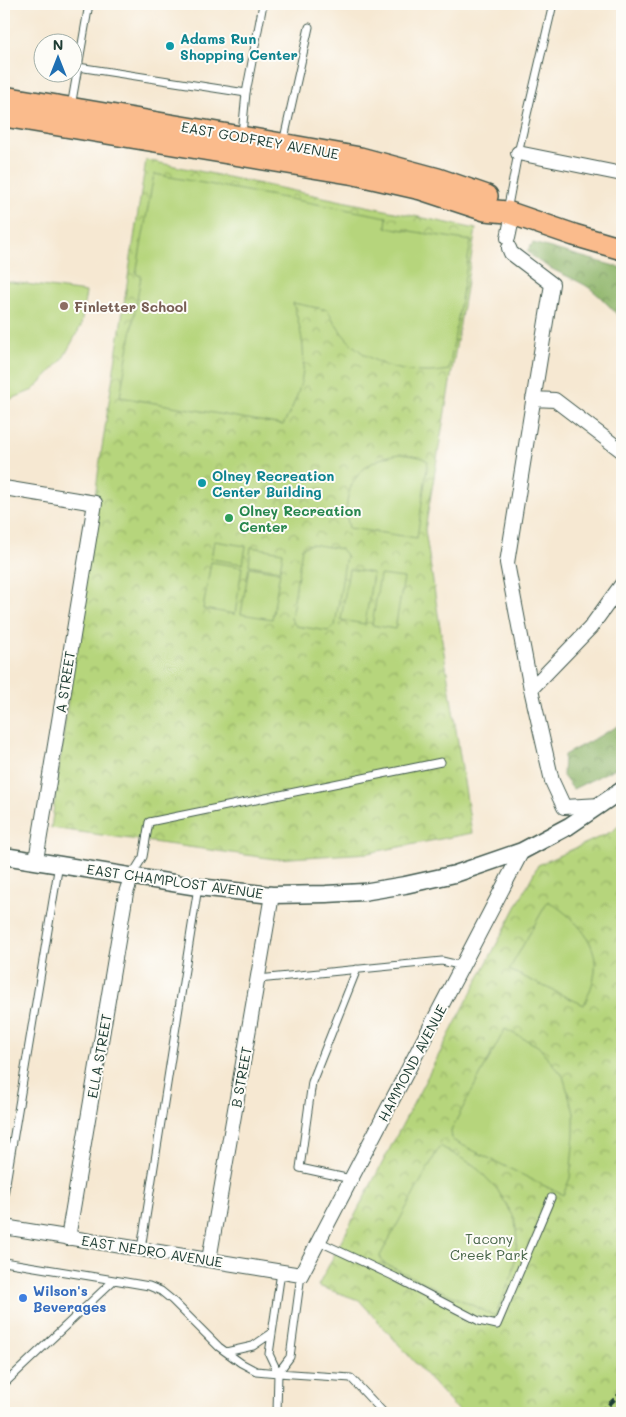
<svg xmlns="http://www.w3.org/2000/svg" width="626" height="1417" font-family="Mali,sans-serif">
<style>
.forest{fill:url(#forest-crowns);stroke:#587a50}
.park{fill:url(#park-crowns);stroke:#6a8958}
.garden{fill:#b6d57c;stroke:#6a8958}
.lines{fill:none;stroke-linecap:round;stroke-linejoin:round}
.service-casing{stroke:#3f574c;stroke-width:9}
.minor-casing{stroke:#3f574c;stroke-width:16}
.tertiary-casing{stroke:#3f574c;stroke-width:19}
.primary-casing{stroke:#3f574c;stroke-width:24}
.service{stroke:#fff;stroke-width:7}
.minor{stroke:#fff;stroke-width:14}
.tertiary{stroke:#fff;stroke-width:16}
.primary{stroke:#fabb8c;stroke-width:21}
.rail{stroke:#1f3d34;stroke-width:4;stroke-dasharray:8 4;stroke-linecap:butt}
.culture-dot{fill:#0f9aa8;stroke:#fdfcf7;stroke-width:2}
.education-dot{fill:#8d6e63;stroke:#fdfcf7;stroke-width:2}
.leisure-dot{fill:#2e9e5b;stroke:#fdfcf7;stroke-width:2}
.shop-dot{fill:#3f7fe0;stroke:#fdfcf7;stroke-width:2}
.labels{text-anchor:middle;dominant-baseline:central;stroke-width:4;stroke-linejoin:round;paint-order:stroke}
.culture-label{font-size:14px;font-weight:bold;fill:#0d838f;stroke:#fdfcf7;text-anchor:start}
.street-label{font-size:14px;fill:#1f3d34;stroke:#fdfcf7}
.education-label{font-size:14px;font-weight:bold;fill:#785e54;stroke:#fdfcf7;text-anchor:start}
.leisure-label{font-size:14px;font-weight:bold;fill:#27864d;stroke:#fdfcf7;text-anchor:start}
.park-label{font-size:14px;fill:#456346;stroke:#fdfcf7}
.shop-label{font-size:14px;font-weight:bold;fill:#366cbe;stroke:#fdfcf7;text-anchor:start}
</style>
<defs>
<pattern id="forest-crowns" width="20" height="18" patternUnits="userSpaceOnUse" patternTransform="scale(1.25)"><rect width="20" height="18" fill="#90b66c"/><path d="M2 6a3 3 0 1 1 6 0M12 15a3 3 0 1 1 6 0" fill="none" stroke="#75955a"/></pattern>
<pattern id="park-crowns" width="20" height="18" patternUnits="userSpaceOnUse" patternTransform="scale(1.25)"><rect width="20" height="18" fill="#b6d57c"/><path d="M2 6a3 3 0 1 1 6 0M12 15a3 3 0 1 1 6 0" fill="none" stroke="#93ae66"/></pattern>
</defs>
<rect width="100%" height="100%" fill="#fdfcf7"/>
<filter id="ink" filterUnits="userSpaceOnUse"><feTurbulence type="fractalNoise" baseFrequency=".02" numOctaves="2"/><feDisplacementMap in="SourceGraphic" scale="10" xChannelSelector="R" yChannelSelector="G"/><feConvolveMatrix kernelMatrix="1 2 1 2 8 2 1 2 1" color-interpolation-filters="sRGB"/></filter>
<filter id="wash" filterUnits="userSpaceOnUse"><feTurbulence type="fractalNoise" baseFrequency=".0096" numOctaves="4" result="noise"/><feDisplacementMap in="SourceGraphic" scale="20" xChannelSelector="R" yChannelSelector="G"/><feGaussianBlur stdDeviation="1.12" result="paint"/><feColorMatrix in="noise" values="0 0 0 0 0 0 0 0 0 0 0 0 0 0 0 0 0 1.4 0 .05"/><feComposite in="paint" operator="in"/></filter>
<g filter="url(#wash)">
<rect width="100%" height="100%" fill="#f6e8d2"/>
<path class="forest" d="M533,243L622,268V320C612,309 597,292 585,285C565,274 543,268 527,251Z
M622,724V765L573,789L563,776L564,755Z"/>
<path class="park" d="M146,160L476,229L425,530L472,833L368,853L275,859L51,828L99,467Z
M622,822V1413H460L359,1300L318,1286L538,865L613,831Z"/>
<path class="garden" d="M154,174L387,217L386,227L471,241L449,370C398,379 350,359 328,310L293,303C308,352 309,380 283,425L120,397L141,276L136,274Z
M4,281L86,292L81,326L62,360L33,390L4,402Z
M401,454L420,457L428,461L417,538L349,528C339,489 360,458 401,454Z
M214,541L246,546L243,564L211,559Z
M311,544L341,549L346,555L335,626L328,631L296,626L291,619L302,548Z
M251,547L283,552L280,570L249,565Z
M211,562L242,567L235,614L203,609Z
M249,567L280,572L272,619L241,614Z
M349,569L373,573L365,624L341,620Z
M380,575L404,578L395,629L372,625Z
M548,901C569,914 592,934 595,960C597,976 590,991 584,1005L509,970Z
M505,1029L538,1046L563,1076L574,1113V1135L570,1178L563,1195L452,1140L451,1130Z
M440,1146L475,1166L497,1189L515,1219L517,1241L513,1273L495,1316L383,1263L380,1256Z"/>
</g>
<g filter="url(#ink)">
<g class="lines">
<defs>
<path id="service" d="M78,67L246,93L242,134
M246,93L263,4
M71,107L89,4
M283,143L309,27
M507,211L518,153L553,4
M132,875L143,857L149,822L441,762
M258,979L442,961L463,966
M351,1179L300,1168L312,1082L357,969
M4,1195L59,864
M318,1241L395,1277L479,1321L497,1325L551,1198
M141,1249L198,887
M4,1262L114,1280
M226,1352L253,1346L272,1333
M278,1373L351,1378L384,1413
M278,1373L269,1354L281,1272
M278,1373L290,1357L301,1275
M4,1384L114,1280L149,1286L161,1291L172,1300L219,1347L241,1363L256,1371L278,1373L277,1413"/>
<path id="minor" d="M518,153L622,174
M508,238L513,214
M509,248L511,253L552,284L507,563L531,689L552,781L564,807L601,805
M533,399L555,400L622,451
M4,488L95,503L36,860
M531,689L590,628L622,584
M4,1227L301,1275L522,851
M68,1238L126,893L132,875
M209,1260L272,895"/>
<path id="tertiary" d="M4,856L198,887L272,895L326,894L363,892L405,885L455,874L522,851L569,826L622,790"/>
<path id="primary" d="M4,97L241,137L360,158L438,179L487,196
M4,116L355,174L421,189L485,210L507,212L574,235L622,249"/>
</defs>
<use href="#service" class="service-casing"/>
<use href="#minor" class="minor-casing"/>
<use href="#tertiary" class="tertiary-casing"/>
<use href="#primary" class="primary-casing"/>
<use href="#service" class="service"/>
<use href="#minor" class="minor"/>
<use href="#tertiary" class="tertiary"/>
<use href="#primary" class="primary"/>
<path class="rail" d="M600,1413L622,1392
M613,1413L622,1404"/>
</g>
</g>
<g class="culture-dot">
<circle cx="170" cy="46" r="5"/>
<circle cx="202" cy="483" r="5"/>
</g>
<circle class="education-dot" cx="64" cy="306" r="5"/>
<circle class="leisure-dot" cx="229" cy="518" r="5"/>
<circle class="shop-dot" cx="23" cy="1298" r="5"/>
<g class="labels">
<g class="culture-label">
<text x="180" y="38">Adams Run<tspan x="180" dy="16">Shopping Center</tspan></text>
<text x="212" y="475">Olney Recreation<tspan x="212" dy="16">Center Building</tspan></text>
</g>
<g class="street-label">
<text transform="translate(260 140) rotate(10)">EAST GODFREY AVENUE</text>
<text transform="translate(65 682) rotate(-81)">A STREET</text>
<text transform="translate(175 881) rotate(8)">EAST CHAMPLOST AVENUE</text>
<text transform="translate(99 1056) rotate(-80)">ELLA STREET</text>
<text transform="translate(412 1063) rotate(-62)">HAMMOND AVENUE</text>
<text transform="translate(241 1077) rotate(-80)">B STREET</text>
<text transform="translate(152 1251) rotate(9)">EAST NEDRO AVENUE</text>
</g>
<g class="education-label">
<text x="74" y="306">Finletter School</text>
</g>
<g class="leisure-label">
<text x="239" y="510">Olney Recreation<tspan x="239" dy="16">Center</tspan></text>
</g>
<g class="park-label">
<text x="489" y="1238">Tacony<tspan x="489" dy="16">Creek Park</tspan></text>
</g>
<g class="shop-label">
<text x="33" y="1290">Wilson's<tspan x="33" dy="16">Beverages</tspan></text>
</g>
</g>
<rect width="626" height="1417" fill="none" stroke="#fdfcf7" stroke-width="20"/>
<g transform="translate(58 58)"><circle r="24" fill="#fdfcf7" stroke="#a4b0a9"/>
<path d="M0-4L9 19L0 12L-9 19Z" fill="#1f6fb2"/>
<text y="-8" font-size="14" font-weight="bold" text-anchor="middle" fill="#1f3d34">N</text>
</g>
</svg>
